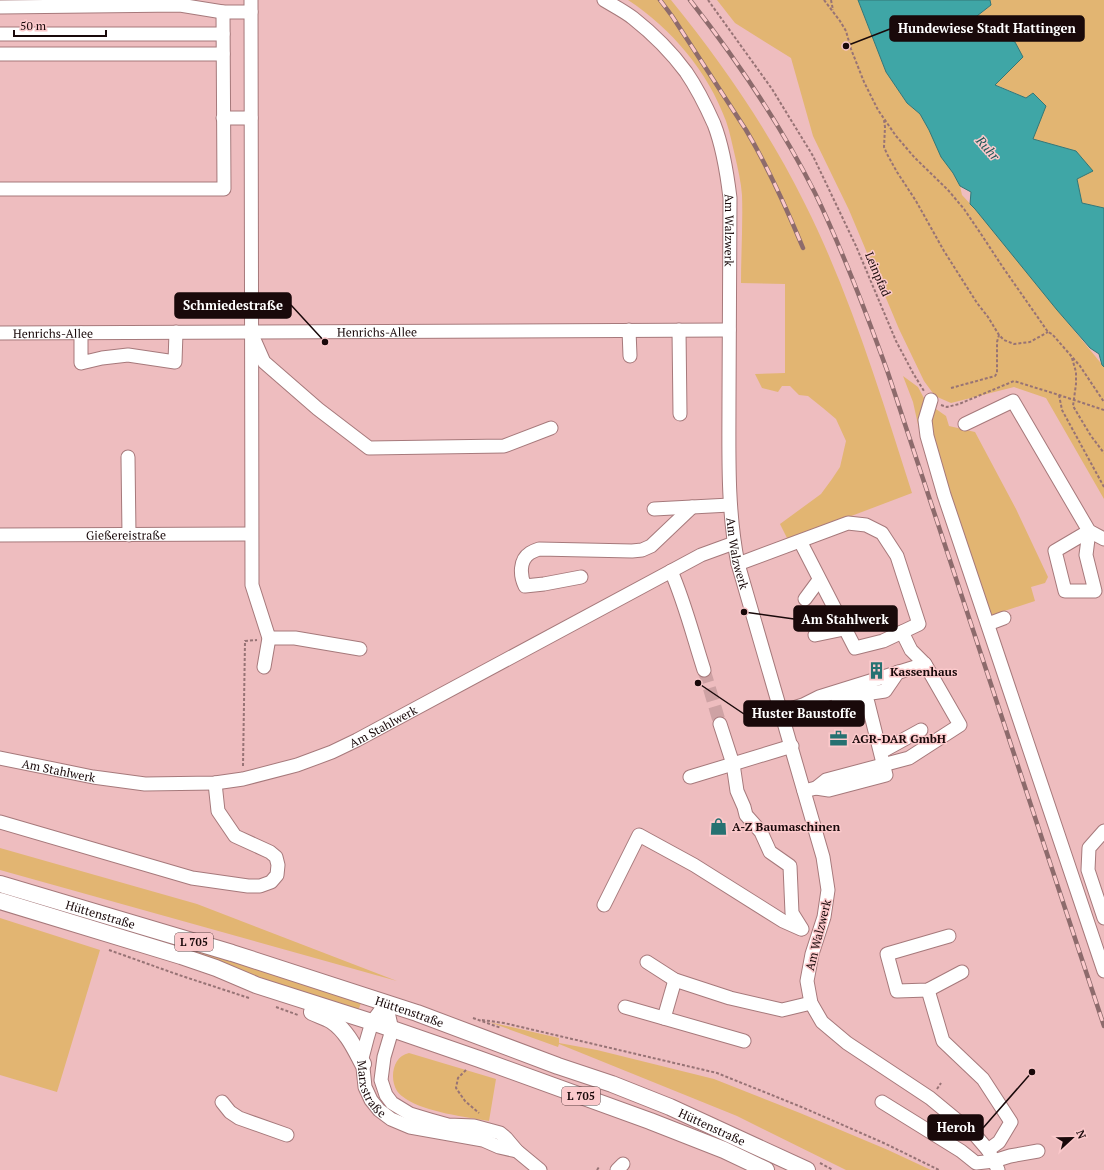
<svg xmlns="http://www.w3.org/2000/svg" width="1104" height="1170" font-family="'PT Serif',serif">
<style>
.green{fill:#e2b572}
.water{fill:#3fa6a6;stroke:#347777}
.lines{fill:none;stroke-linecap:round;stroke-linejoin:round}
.minor-tunnel{stroke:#cea2a4;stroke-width:13;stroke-dasharray:13 6;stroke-linecap:butt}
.minor-casing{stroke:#a6797b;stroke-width:15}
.major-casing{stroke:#a6797b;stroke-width:18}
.path{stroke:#977375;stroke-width:2;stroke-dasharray:3 2;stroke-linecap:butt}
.minor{stroke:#fff;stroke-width:13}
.major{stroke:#fff;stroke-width:16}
.rail-casing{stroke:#8d6b6c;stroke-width:4.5}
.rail{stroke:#fbc9cb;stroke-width:3;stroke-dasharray:9;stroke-linecap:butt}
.labels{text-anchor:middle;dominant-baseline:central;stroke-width:3;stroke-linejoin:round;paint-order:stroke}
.shield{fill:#fbc9cb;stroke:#5d4344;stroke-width:1}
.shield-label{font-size:11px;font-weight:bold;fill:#19090a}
.street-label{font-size:12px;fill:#19090a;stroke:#fbc9cb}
.poi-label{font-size:12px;font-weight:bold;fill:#19090a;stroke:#fbc9cb;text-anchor:start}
.water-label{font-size:13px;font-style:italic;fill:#1e5757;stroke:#fbc9cb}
.leader{fill:none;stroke:#19090a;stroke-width:1.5}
.callout-dot{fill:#19090a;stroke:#fbc9cb;stroke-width:1.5}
.callout{fill:#19090a;stroke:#19090a;stroke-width:1.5}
.callout-label{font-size:13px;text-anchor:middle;font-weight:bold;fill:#fff}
</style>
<rect width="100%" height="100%" fill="#eebdbf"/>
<path class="green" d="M628,0H671C723,64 769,131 805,204C851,296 881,396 912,493L788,540L780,524L821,494L832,479L840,467L846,441L836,419L823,408L808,396L799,395L790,386H782L778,392L762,388L755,374L785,373V284L741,283C741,254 743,224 742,195C741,182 738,169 735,156C732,144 730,132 726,121C708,72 672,29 628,0Z
M717,0H858L886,72L907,103L920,114L960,186L962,195L975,209L1104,367V499L1046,398L1014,387L951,403L935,396L924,381L899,329L849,210L813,136L791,58L735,23Z
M990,0H1104V208L1082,203L1077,179L1076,151L1032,139L1026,98L994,84L1022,57L963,28L991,5Z
M903,376L918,387L926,402L946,416L949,426L975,432L1016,509L1048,577L1045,583L1031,587L1035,601L980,619L921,438L913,402Z
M0,848L197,904L397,981L0,870Z
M0,891L167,940L361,1003L358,1011L349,1009L178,948L0,895Z
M0,918L100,950L57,1092L0,1075Z
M489,1022L559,1038V1043L597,1050L714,1079L800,1113L888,1150L931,1170H846L737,1116L559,1044L558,1047Z
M409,1053L496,1079L489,1121C466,1117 425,1112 406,1099C403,1097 399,1094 397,1091C389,1078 393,1056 409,1053Z"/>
<path class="water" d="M858,0H990L991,5L963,27L983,29L1015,42L1023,57L995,85L1026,98L1033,93L1046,106L1033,139L1076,151L1093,171L1077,179L1082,203L1104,208V367L1102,365L1099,354L1090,348L1057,310L975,209L970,204L971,192L960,186L953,173L941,157L929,130L920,114L907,103L886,72Z"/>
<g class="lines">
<path class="minor-tunnel" d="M704,670L720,724"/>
<defs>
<g id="minor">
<path d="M251,0L252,585L269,638L264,667"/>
<path id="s1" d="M604,0C614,6 624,11 633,18C652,33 672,53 686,72C697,88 706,106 714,124C723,147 727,173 730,198C730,265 729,331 729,398C729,453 727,509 738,564L823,857L828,890L824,917L812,954L807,981L811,1003L822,1022L847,1043L930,1098L976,1136L988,1150L994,1161L998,1170"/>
<path d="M0,7L180,5L223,12H251"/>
<path d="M0,34H223"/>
<path d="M0,54H223"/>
<path d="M223,118H251"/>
<path d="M0,189H224L223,12"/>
<path d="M629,330L630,356"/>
<path d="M679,330L680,414"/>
<path id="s2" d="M0,333L729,330"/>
<path d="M81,333V363L102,358L128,355L175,362L176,332"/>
<path d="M253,337L264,362L318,409L369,448L504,446L551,428"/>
<path d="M931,400L925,420L927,436L944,495L1104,971"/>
<path d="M965,424L1013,401L1089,531L1104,539"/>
<path d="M128,457L129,535"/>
<path d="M654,509L730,505"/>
<path d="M1089,531L1086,555L1095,591H1065L1055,551Z"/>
<path id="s3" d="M0,535L251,534"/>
<path d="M738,564L848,523L866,525L882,533L897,556L919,624L883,641L855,648L800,541"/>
<path d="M671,571C685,603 693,636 704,670"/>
<path d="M581,577L544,584L525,586C520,576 519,560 530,553C533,551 536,550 539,549L632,551L642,550L651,546L692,507"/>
<path d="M805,599L819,580"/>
<path d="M988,624L1004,618"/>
<path d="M902,632L911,650L925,664"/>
<path d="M815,635L844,629"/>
<path d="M269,638H295L360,649"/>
<path d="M838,700L851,696L885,691L898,672"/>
<path d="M781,712L803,705L819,697L925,664L960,725L909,758L826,780L816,788L804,791"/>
<path d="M720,724L733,764L737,791L744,807L746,815L761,832L770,852L790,866L792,913L802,929"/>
<path d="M881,752L921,730"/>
<path id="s4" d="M0,758L93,777L145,784L215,783L243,779L297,765L332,752L357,740L701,555L734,543"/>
<path d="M690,777L792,746"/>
<path d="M816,788L829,790L886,775L868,703L865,694"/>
<path d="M0,822L192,878L248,886H260L271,882L277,875L278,865L276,857L270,852L235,836L218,811L215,783"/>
<path d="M1104,831L1089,848L1088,870L1104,918"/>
<path d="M604,905L639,835L694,865L783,921L801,929"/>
<path d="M949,936L887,954L897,991L928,990L962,972"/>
<path d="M647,962L675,980L730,998L782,1010L811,1003"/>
<path d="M928,990L943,1041L983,1079L1011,1122L999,1142L988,1150"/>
<path d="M386,1003L392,1030L384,1057L381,1080L386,1095L392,1103L410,1114L430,1120L448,1125L474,1126L500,1133L506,1138L517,1151L540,1170"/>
<path id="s5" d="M386,1003L372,1022L367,1039L362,1058L365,1087L371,1100L379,1110L391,1119L410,1127L483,1140L499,1147L517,1151"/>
<path d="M625,1007L744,1041"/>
<path d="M664,1018L675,980"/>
<path d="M222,1102L230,1112L239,1118L287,1135"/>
<path d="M882,1102L961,1151L976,1163L994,1161L1010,1156L1038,1151"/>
<path d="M617,1170L623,1164"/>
</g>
<g id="major">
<path id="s6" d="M0,884L232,953L417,1013L558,1066L612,1084L670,1107L807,1170"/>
<path d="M0,901L181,956L216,968L256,985L372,1022L479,1059L650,1121L724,1150L766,1170"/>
<path d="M312,1012C318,1015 326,1017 332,1021C347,1031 355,1049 363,1064"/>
</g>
</defs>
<use href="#minor" class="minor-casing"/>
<use href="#major" class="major-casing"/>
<path class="path" d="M708,0L772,89L813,156L856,246L896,341L913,373L924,391
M824,0L840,21L846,31L851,49L864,82L878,110L896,136L915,158L948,190L964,209L981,234L1002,266L1048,332L1052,334L1080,366L1104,402
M831,0L833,10
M884,120L885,127L884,147L887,154L897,172L916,201L944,251L977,303L988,317L999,335L1004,340L1014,344L1030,342L1048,332
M1072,358L1076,372V384L1073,406L1091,436L1104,453
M951,388L995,376L997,373V342L999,335
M1059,395L1062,410L1104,487
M941,405L947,407L959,404L1014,381L1059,395L1104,410
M243,766L245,641L257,640
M109,950L179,975L249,998
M276,1007L298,1015
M473,1018L501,1028
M482,1020L504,1023L717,1073L804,1108L886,1144L939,1170
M466,1070L458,1078L456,1088L465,1101L479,1113
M937,1089L941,1083
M820,1163L833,1170
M597,1170L599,1167L598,1166"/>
<use href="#minor" class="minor"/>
<use href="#major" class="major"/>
<defs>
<path id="rail" d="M660,0L672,16L746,130C768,167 786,207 803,248
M690,0C737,60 780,124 815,193C843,251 866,312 888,373L1104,1026"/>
</defs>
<use href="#rail" class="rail-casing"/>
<use href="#rail" class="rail"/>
</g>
<defs>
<symbol id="building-bare" viewBox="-9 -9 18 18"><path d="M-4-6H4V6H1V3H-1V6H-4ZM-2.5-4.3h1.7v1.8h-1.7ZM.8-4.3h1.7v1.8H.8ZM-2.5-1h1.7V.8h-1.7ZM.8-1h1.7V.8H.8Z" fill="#267171" stroke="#fbc9cb" stroke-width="2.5" paint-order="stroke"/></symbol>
<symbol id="office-bare" viewBox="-9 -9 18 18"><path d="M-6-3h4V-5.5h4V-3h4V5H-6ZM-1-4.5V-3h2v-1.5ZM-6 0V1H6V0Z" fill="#267171" stroke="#fbc9cb" stroke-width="2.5" paint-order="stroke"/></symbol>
<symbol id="shop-bare" viewBox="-9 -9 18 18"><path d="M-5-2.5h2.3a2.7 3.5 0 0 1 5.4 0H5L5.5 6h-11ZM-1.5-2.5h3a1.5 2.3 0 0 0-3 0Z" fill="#267171" stroke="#fbc9cb" stroke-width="2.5" paint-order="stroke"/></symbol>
</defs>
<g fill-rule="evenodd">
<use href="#building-bare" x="864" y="658" width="25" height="25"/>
<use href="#office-bare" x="826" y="726" width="25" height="25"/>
<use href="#shop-bare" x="706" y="814" width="25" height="25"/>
</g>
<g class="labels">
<g class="shield">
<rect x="175" y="933" width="38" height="18" rx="3"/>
<rect x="562" y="1087" width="38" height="18" rx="3"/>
</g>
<g class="shield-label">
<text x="194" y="942">L 705</text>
<text x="581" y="1096">L 705</text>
</g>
<g class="street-label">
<text stroke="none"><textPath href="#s1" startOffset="277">Am Walzwerk</textPath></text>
<text transform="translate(878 274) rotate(67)">Leinpfad</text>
<text stroke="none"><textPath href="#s2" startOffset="377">Henrichs-Allee</textPath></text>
<text stroke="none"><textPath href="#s2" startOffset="53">Henrichs-Allee</textPath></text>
<text stroke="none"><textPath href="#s3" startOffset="126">Gießereistraße</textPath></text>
<text stroke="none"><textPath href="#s1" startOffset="601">Am Walzwerk</textPath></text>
<text stroke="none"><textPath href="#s4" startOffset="396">Am Stahlwerk</textPath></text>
<text stroke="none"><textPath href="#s4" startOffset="60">Am Stahlwerk</textPath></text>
<text stroke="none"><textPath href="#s6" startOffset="105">Hüttenstraße</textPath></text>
<text transform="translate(818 935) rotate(-76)">Am Walzwerk</text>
<text stroke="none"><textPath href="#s6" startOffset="429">Hüttenstraße</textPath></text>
<text stroke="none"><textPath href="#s5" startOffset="94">Marxstraße</textPath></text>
<text stroke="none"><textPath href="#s6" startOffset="753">Hüttenstraße</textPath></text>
</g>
<g class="poi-label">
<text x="890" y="671">Kassenhaus</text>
<text x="852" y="738">AGR-DAR GmbH</text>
<text x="732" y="826">A-Z Baumaschinen</text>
</g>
<g class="water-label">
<text transform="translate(988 148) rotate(48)">Ruhr</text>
</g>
</g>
<path class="leader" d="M846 46L890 29M325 342L291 305M744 612L794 619M698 683L744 714M1032 1072L983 1128"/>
<g class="callout-dot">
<circle cx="846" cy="46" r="4"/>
<circle cx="325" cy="342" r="4"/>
<circle cx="744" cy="612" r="4"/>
<circle cx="698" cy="683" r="4"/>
<circle cx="1032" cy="1072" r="4"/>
</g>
<g class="callout">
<rect x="890" y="16" width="194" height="25" rx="4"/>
<rect x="175" y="293" width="116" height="25" rx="4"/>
<rect x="794" y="606" width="103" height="25" rx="4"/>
<rect x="744" y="701" width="120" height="25" rx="4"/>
<rect x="928" y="1115" width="55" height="25" rx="4"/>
</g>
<g class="callout-label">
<text x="987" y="33">Hundewiese Stadt Hattingen</text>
<text x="233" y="310">Schmiedestraße</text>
<text x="845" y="624">Am Stahlwerk</text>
<text x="804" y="718">Huster Baustoffe</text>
<text x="956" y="1132">Heroh</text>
</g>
<g transform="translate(1072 1138) rotate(68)" stroke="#fbc9cb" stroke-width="3" paint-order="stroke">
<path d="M0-3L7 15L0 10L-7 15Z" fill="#19090a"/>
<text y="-6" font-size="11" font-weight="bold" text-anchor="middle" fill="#19090a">N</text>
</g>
<path d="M14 30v6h92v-6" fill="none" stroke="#19090a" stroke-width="2"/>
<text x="20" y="30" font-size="12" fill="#19090a" stroke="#fbc9cb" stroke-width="3" paint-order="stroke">50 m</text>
</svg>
